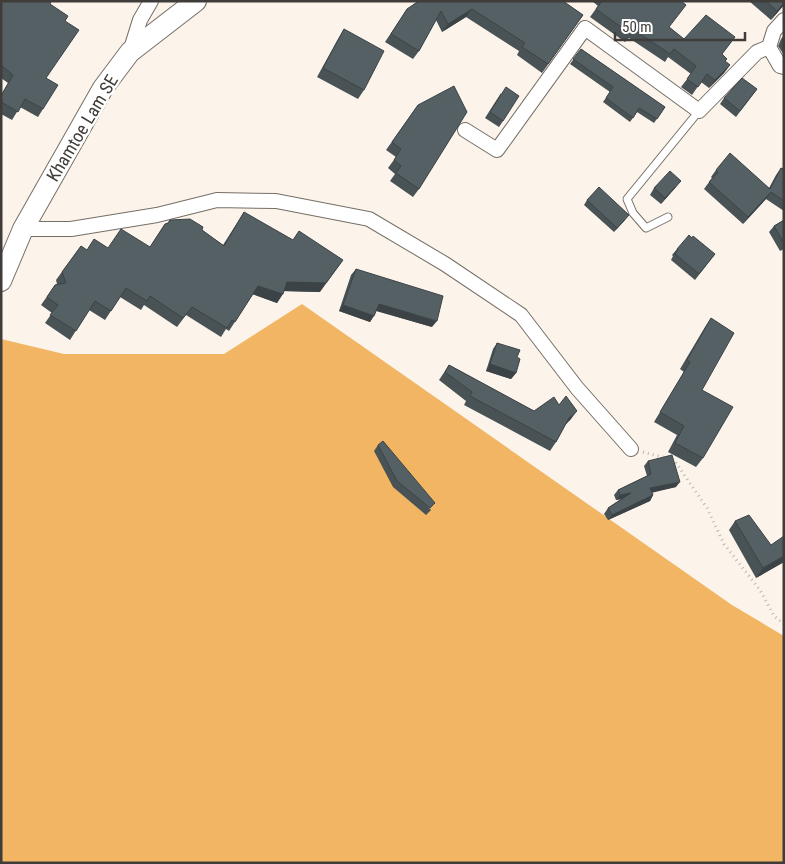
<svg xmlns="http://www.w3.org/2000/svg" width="785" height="864" font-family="'Roboto Condensed',sans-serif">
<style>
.forest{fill:#f1b564}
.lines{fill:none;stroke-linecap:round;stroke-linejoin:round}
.service-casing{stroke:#756f67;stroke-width:9}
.minor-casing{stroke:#756f67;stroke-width:16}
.secondary-casing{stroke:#756f67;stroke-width:22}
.path{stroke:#bdb6af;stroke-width:3;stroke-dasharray:1 4;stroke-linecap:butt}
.service{stroke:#fff;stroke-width:7}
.minor{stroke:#fff;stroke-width:14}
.secondary{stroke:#fff;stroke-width:20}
.wall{fill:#495356}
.shaded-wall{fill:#3c4346}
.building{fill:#556064;stroke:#3c4346}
.labels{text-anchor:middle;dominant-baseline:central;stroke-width:5;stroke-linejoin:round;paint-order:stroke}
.street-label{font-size:18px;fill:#3f3c39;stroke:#fff}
</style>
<rect width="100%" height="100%" fill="#fcf4eb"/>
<path class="forest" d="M302,304L732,605L784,636V863H1V339L64,354H224Z"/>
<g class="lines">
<defs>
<path id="service" d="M668,217L646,228L633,213L627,199L699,111"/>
<path id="minor" d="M784,20L774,31L769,47L780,66L784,67
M130,52L140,20L151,1
M465,130L497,150L585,28L699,111L757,52L769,47
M23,229H71L157,215L217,200L276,201L369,219L445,264L521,315L577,388L631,449"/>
<path id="secondary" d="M1,281L23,229L103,88L130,52L196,1"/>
</defs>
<use href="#service" class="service-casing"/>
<use href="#minor" class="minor-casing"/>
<use href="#secondary" class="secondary-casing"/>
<path class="path" d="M643,452L674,460L707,508L724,544L760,590L774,616L784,624"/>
<use href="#service" class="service"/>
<use href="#minor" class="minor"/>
<use href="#secondary" class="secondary"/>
</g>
<path class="wall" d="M1,1L50,4L65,21L46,78L43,109L38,117L20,107L12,120L1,114V95L8,83L1,78Z
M415,1H563L583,15L542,73L517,55L519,51L466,17L442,32L436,20L419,51L413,59L385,42L407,9L417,2Z
M592,1H681L669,27L684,39L735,37L722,54L725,61L730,65L724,73L709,88L701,82L692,95L681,87L691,74L668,57L665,62L629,38L625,42L590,17L598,6Z
M749,1H784V5L771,20Z
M344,29L364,90L358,99L317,77L338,39Z
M784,35V55L778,46L781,39Z
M581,49L665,107L654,123L637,112L630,122L603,102L610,92L570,64Z
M757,89L736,117L720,104L724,98Z
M501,93L503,121L499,127L485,118Z
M418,105L419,189L413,197L390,181L395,174L388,168L396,157L386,150Z
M781,168L784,169V211L766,199L743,224L704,189L712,178L711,177L716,170L769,188L776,175Z
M676,187L661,204L650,195L654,188Z
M587,200L625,220L614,232L584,205Z
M244,212L320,292L284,291L277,303L253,294L229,331L226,329L221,337L186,315L177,327L144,305L141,310L120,297L105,320L89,310L70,340L45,323L52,313L41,305L55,285L57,284L56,280L81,246L87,250L107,248L150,247L165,224L168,223L170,220L202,230L223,245Z
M784,220V249L780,251L769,232L774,226Z
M677,249L715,254L695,280L671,260L673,256L672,255Z
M356,269L432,327L376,311L370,322L339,311L351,275Z
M711,318L702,390L703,458L696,467L668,452L677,435L654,422L684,372L680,369L705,327Z
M497,343L517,357L516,373L511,379L486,371L493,349Z
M449,365L534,411L559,405L571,419L565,425L556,442L550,451L464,405L466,401L439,380Z
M378,445L431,510L426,515L393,487L374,451Z
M648,461L676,487L652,492L653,495L650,501L608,520L604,514L608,508L621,499L616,500L614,495L618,490L647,476L644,466Z
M735,521L771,545L784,562L756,578L729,530Z"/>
<path class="shaded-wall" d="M784,3V5L771,20L777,11Z
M472,9L466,17L442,32L448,24Z
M730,65L724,73L709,88L715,80Z
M681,181L676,187L661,204L665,198Z
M771,192L766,199L743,224L748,217Z
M629,215L625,220L614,232L617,228Z
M343,260L320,292L281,291L287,282Z
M258,286L283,294L277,303L252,294Z
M379,304L437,321L432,327L374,310Z
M343,305L374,316L370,322L339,311Z
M490,364L516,373L511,379L486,371Z
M577,411L571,419L563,427L569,418Z
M680,482L676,487L647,494L650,488Z
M631,493L627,498L616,500L620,495Z
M653,495L650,501L608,520L612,515Z
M784,556V562L756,578L763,568Z"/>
<path class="building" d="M1,1H51L50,4L68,16L65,21L79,30L46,78L58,85L43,109L25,99L18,112L1,102V96L13,75L1,65Z
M419,1H563L583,15L548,64L522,47L525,43L472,9L448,24L441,11L419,51L391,34L407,9Z
M602,1H681L686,5L669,27L684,39L706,15L735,37L722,54L727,59L725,61L730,65L715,80L707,74L698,87L687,79L696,66L674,49L670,54L634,30L631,34L596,9Z
M766,1H784V3L777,11Z
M344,29L384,51L364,90L323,68Z
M581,49L665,107L657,119L639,108L633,118L606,98L613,87L573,59Z
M742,78L757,89L740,111L724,98Z
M454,86L467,112L419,189L396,173L401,166L394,160L401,149L392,142L418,105Z
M506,87L519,96L503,121L490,112Z
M730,153L770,189L781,168L784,169V201L771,192L748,217L709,182L718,172L716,170Z
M670,171L681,181L665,198L654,188Z
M599,187L629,215L617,228L587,200Z
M244,212L293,240L299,231L343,260L326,283L287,282L283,294L258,286L235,322L232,320L227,328L192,307L183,318L150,296L147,301L126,288L111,311L95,301L76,331L50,315L58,305L47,297L55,285L66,283L62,272L81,246L87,250L94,239L108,248L121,229L150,247L165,224L168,223L170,220L190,219L203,227L202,230L224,246Z
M784,220V243L774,226Z
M689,235L692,238L693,236L715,254L699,274L675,254L678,250L677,249Z
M356,269L443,296L437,321L379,304L374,316L343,305Z
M711,318L734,333L702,390L733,407L703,458L675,443L684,426L660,412L690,362L687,360Z
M497,343L520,350L517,357L520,359L516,373L490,364Z
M449,365L534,411L554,397L559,405L566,396L577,411L569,418L556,442L470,396L472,392L445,372Z
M383,441L435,503L430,508L397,481L378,445Z
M672,455L680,482L650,488L653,495L612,515L608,508L631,493L620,495L618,490L651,474L648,461Z
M749,515L771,545L784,536V556L763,568L735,521Z"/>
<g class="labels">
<g class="street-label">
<text transform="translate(82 128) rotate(-59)">Khamtoe Lam SE</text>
</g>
</g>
<rect width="785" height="864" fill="none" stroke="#3f3c39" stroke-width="5"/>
<path d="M615 32v8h130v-8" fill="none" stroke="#3f3c39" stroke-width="2.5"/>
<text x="622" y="32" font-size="15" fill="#3f3c39" stroke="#ffffff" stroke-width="4" paint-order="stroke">50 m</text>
</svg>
